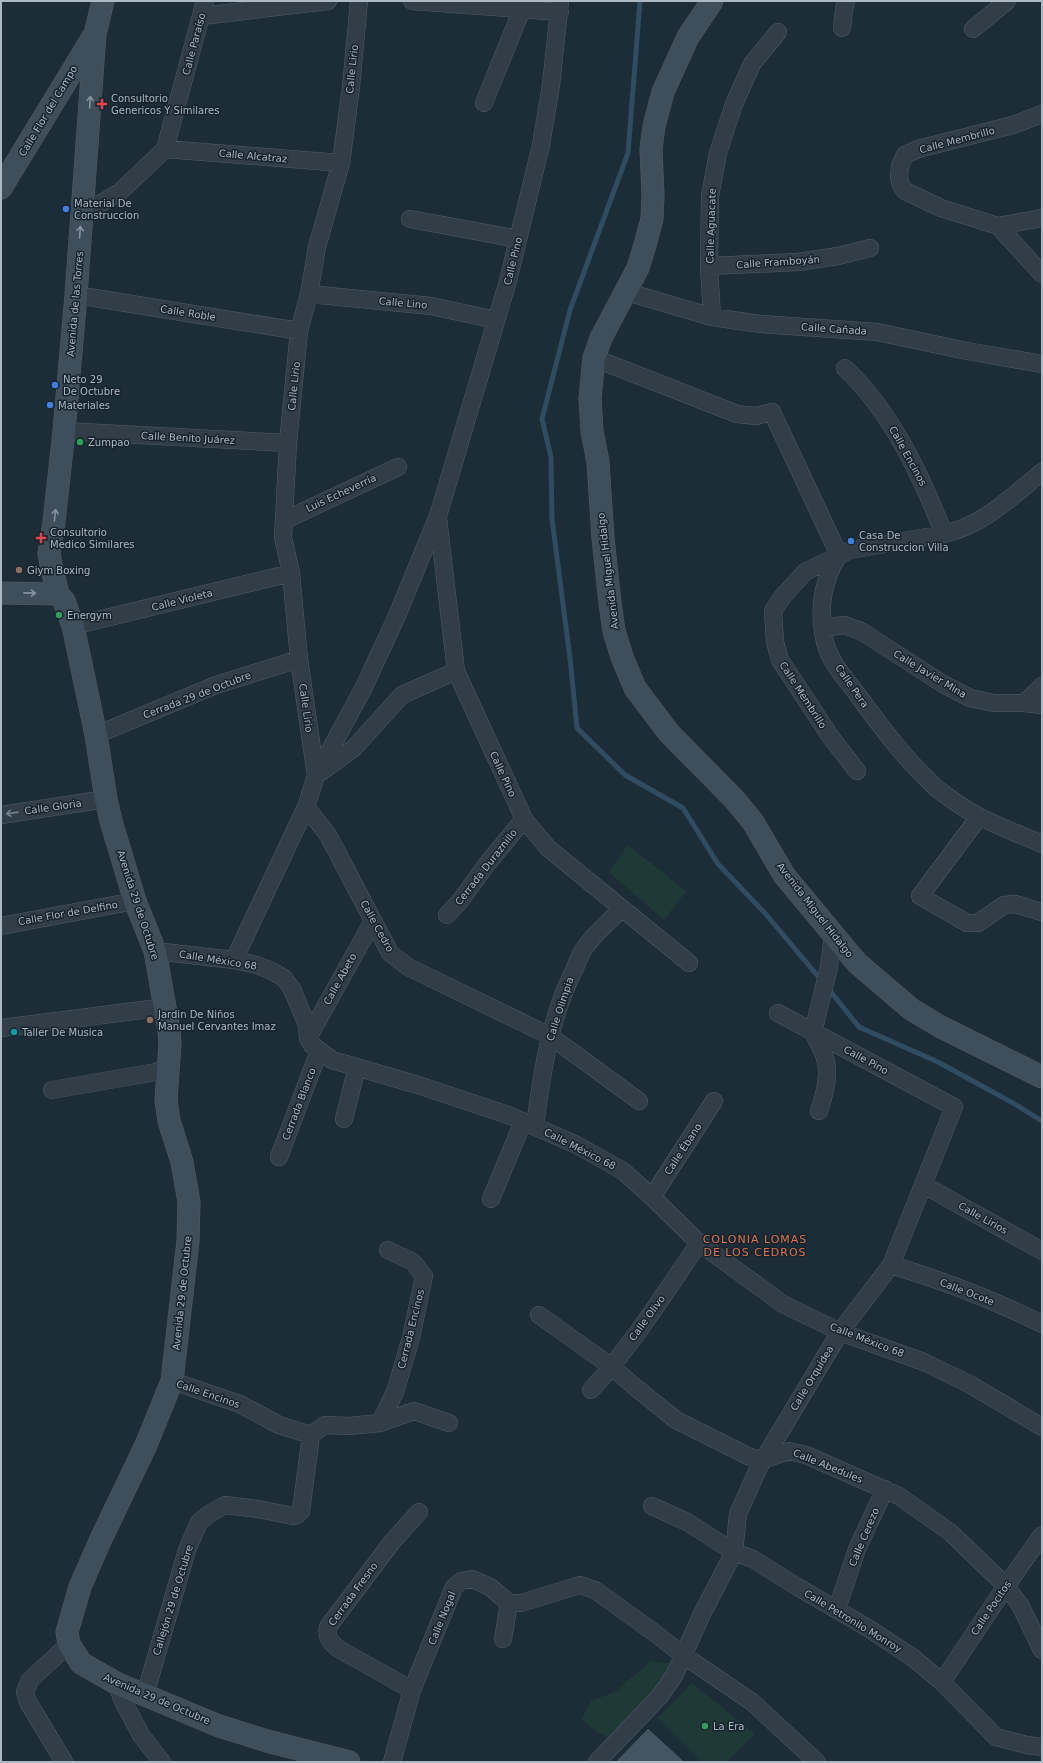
<svg xmlns="http://www.w3.org/2000/svg" width="1043" height="1763" font-family="'DejaVu Sans',sans-serif">
<style>
.green{fill:#1f3937}
.lines{fill:none;stroke-linecap:round;stroke-linejoin:round}
.stream{stroke:#2f4c61;stroke-width:5}
.building{fill:#435562;stroke:#19252e}
.street-casing{stroke:#4f5c66;stroke-width:18}
.secondary-casing{stroke:#4f5c66;stroke-width:23}
.street{stroke:#313e48;stroke-width:17}
.secondary{stroke:#3f4e5b;stroke-width:22}
.oneway{stroke:#8594a0}
.oneway2{stroke:#74828d}
.health-dot{fill:#e0444e;stroke:#17232c;stroke-width:1.5}
.shop-dot{fill:#3f7fe0;stroke:#17232c;stroke-width:1.5}
.leisure-dot{fill:#2e9e5b;stroke:#17232c;stroke-width:1.5}
.education-dot{fill:#8d6e63;stroke:#17232c;stroke-width:1.5}
.culture-dot{fill:#0f9aa8;stroke:#17232c;stroke-width:1.5}
.labels{text-anchor:middle;dominant-baseline:central;stroke-width:3;stroke-linejoin:round;paint-order:stroke}
.street-label{font-size:10px;fill:#abb9c5;stroke:#17232c}
.poi-label{font-size:10px;fill:#abb9c5;stroke:#17232c;text-anchor:start}
.neighbourhood-label{font-size:11px;letter-spacing:1px;fill:#dc744f;stroke:#17232c}
</style>
<rect width="100%" height="100%" fill="#1d2d38"/>
<path class="green" d="M628,845L686,891L664,920L609,872Z
M651,1661L671,1663L660,1689L613,1739L597,1732L582,1720L590,1701L613,1693Z
M692,1683L755,1734L727,1762H702L658,1718Z"/>
<g class="lines">
<path class="stream" d="M640,1L628,153L570,310L542,419L551,457L552,519L570,658L577,728L625,775L683,808L718,864L764,912L822,981
M827,987L859,1027L938,1062L1013,1103L1042,1121"/>
</g>
<path class="building" d="M648,1728L685,1762H615Z"/>
<g class="lines">
<defs>
<path id="street" d="M412,1L560,12
M202,16L328,1
M842,28L844,10L846,1
M973,29L1007,1
M484,103L522,9
M1042,114L1013,125L918,149L905,155L900,166L899,178L901,185L905,191L941,208L998,226L1042,274
M165,149L341,163
M82,207L100,204L120,192L165,149L205,1
M410,219L518,239
M998,226L1042,218
M709,266L798,262L838,256L870,248
M627,292L712,317L760,324L877,332L967,351L1042,364
M309,294L431,306L496,320
M76,295L299,331
M712,317L709,266L710,196L718,153L734,104L752,64L778,32
M594,358L737,414L756,416L772,412L839,555C822,581 818,611 825,642C830,662 845,678 857,694C878,722 897,749 922,774C928,779 933,786 940,791C952,800 966,810 980,817C1000,827 1021,835 1042,844
M845,368C892,413 920,473 944,534
M64,431L288,443
M438,518L456,671L524,819L548,848L689,963
M285,520L398,467
M73,626L291,573
M823,628L844,625L861,631L943,684L970,698L994,703H1024L1042,705
M1024,703L1042,686
M96,735L216,685L299,659
M857,771L830,736L780,660L775,642L773,611L783,596L805,572L850,550L944,534C984,525 1011,497 1042,472
M321,772L354,748L402,695L456,671
M316,776L299,659L291,573L283,537L288,443L299,331L309,294L317,247L341,163L351,87L359,1
M306,807L328,835L390,953L408,967L550,1036L639,1101
M1,815L106,799
M979,817L920,896L967,923H978L1004,905L1015,904L1042,912
M447,915L460,901L487,864L524,819
M1,926L135,901
M155,951L234,960L257,965L272,971L284,978L292,989L307,1025L308,1038L312,1045L332,1060L418,1085L508,1115L577,1145L623,1171L652,1197L699,1243L783,1304L840,1332L924,1362L971,1385L1042,1427
M234,960L306,807L316,776L363,689L396,618L438,516L508,281L541,145L551,85L560,1
M1,1028L166,1007
M308,1038L373,921
M52,1090L156,1072L167,1067
M819,1111C825,1094 831,1072 824,1055C821,1047 816,1039 813,1032L829,967L833,935
M344,1119L357,1067
M535,1126C542,1072 550,1017 575,968C578,960 581,952 586,946C596,932 609,921 622,909
M279,1157L319,1051
M924,1185L1042,1251
M652,1197L714,1101
M491,1199L523,1122
M891,1265C942,1280 994,1300 1042,1324
M539,1315L612,1367L635,1387L676,1420L750,1457L762,1460L789,1451L806,1455L899,1496L950,1532L1006,1586L1020,1605L1042,1650
M172,1381L240,1404L279,1425L311,1435
M591,1390C632,1345 665,1293 699,1243
M380,1423L414,1411L449,1423
M311,1435L325,1425L349,1426L380,1423L395,1392L411,1338L424,1276L413,1262L388,1250
M652,1506L687,1522L734,1552L753,1559L796,1586L868,1628L912,1657L942,1682L996,1737L1027,1745L1042,1747
M837,1609L857,1549L885,1489
M503,1639L509,1603
M942,1682L1006,1586L1042,1535
M116,1683L123,1701L141,1735L162,1762
M412,1690L337,1648C330,1641 326,1637 328,1627L392,1542L419,1512
M145,1695L187,1550L199,1522L209,1514L225,1505L258,1509L293,1516L297,1515L301,1511L311,1435
M64,1762L28,1702L25,1692L30,1680L69,1644
M392,1762L412,1690L454,1587L461,1581L472,1579L490,1587L509,1603H521L580,1585L595,1590L652,1631L683,1655L752,1702L817,1762
M597,1762L660,1696L674,1676L702,1614L734,1552L738,1514L759,1467L840,1332L891,1265L954,1107L778,1013"/>
<path id="secondary" d="M103,1L95,34L76,295L64,431L54,522L49,553L51,565L58,594L64,601L73,626L96,735L106,799L111,821L135,901L155,951L169,1030L170,1043L166,1100L169,1121L182,1162L189,1202L188,1241L172,1381L146,1445L100,1541L80,1587L67,1632L69,1644L81,1663L116,1683L219,1726L267,1741L349,1762
M712,1L688,37L663,92L654,126L651,149L653,195L652,219L645,245L638,268L601,338L594,358L590,398L592,431L598,462L603,538L610,603L614,631L622,657L635,688L669,733L735,800L753,822L784,875L857,963L911,1009L939,1026L1042,1077
M1,188L93,37
M1,593L58,594"/>
</defs>
<use href="#street" class="street-casing"/>
<use href="#secondary" class="secondary-casing"/>
<use href="#street" class="street"/>
<use href="#secondary" class="secondary"/>
</g>
<defs><path id="oneway-shaft" d="M-6 0H5M1.5-3L5.5 0L1.5 3" fill="none" stroke-width="1.6" stroke-linecap="round" stroke-linejoin="round"/></defs>
<g class="oneway">
<use href="#oneway-shaft" transform="translate(90 102) rotate(-86)"/>
<use href="#oneway-shaft" transform="translate(80 232) rotate(-86)"/>
<use href="#oneway-shaft" transform="translate(55 515) rotate(-84)"/>
<use href="#oneway-shaft" transform="translate(30 593) rotate(1)"/>
</g>
<use class="oneway2" href="#oneway-shaft" transform="translate(12 813) rotate(172)"/>
<g class="health-dot">
<path d="M100 98h4v4h4v4h-4v4h-4v-4h-4v-4h4z"/>
<path d="M39 532h4v4h4v4h-4v4h-4v-4h-4v-4h4z"/>
</g>
<g class="shop-dot">
<circle cx="66" cy="209" r="4"/>
<circle cx="55" cy="385" r="4"/>
<circle cx="50" cy="405" r="4"/>
<circle cx="851" cy="541" r="4"/>
</g>
<g class="leisure-dot">
<circle cx="80" cy="442" r="4"/>
<circle cx="59" cy="615" r="4"/>
<circle cx="705" cy="1726" r="4"/>
</g>
<g class="education-dot">
<circle cx="19" cy="570" r="4"/>
<circle cx="150" cy="1020" r="4"/>
</g>
<circle class="culture-dot" cx="14" cy="1032" r="4"/>
<g class="labels">
<g class="street-label">
<text transform="translate(194 44) rotate(-75)">Calle Paraíso</text>
<text transform="translate(352 69) rotate(-84)">Calle Lirio</text>
<text transform="translate(48 111) rotate(-59)">Calle Flor del Campo</text>
<text transform="translate(957 140) rotate(-15)">Calle Membrillo</text>
<text transform="translate(253 156) rotate(5)">Calle Alcatraz</text>
<text transform="translate(711 226) rotate(-88)">Calle Aguacate</text>
<text transform="translate(513 261) rotate(-76)">Calle Pino</text>
<text transform="translate(778 262) rotate(-4)">Calle Framboyán</text>
<text transform="translate(403 303) rotate(5)">Calle Lino</text>
<text transform="translate(75 304) rotate(-85)">Avenida de las Torres</text>
<text transform="translate(188 313) rotate(9)">Calle Roble</text>
<text transform="translate(834 329) rotate(4)">Calle Cañada</text>
<text transform="translate(294 386) rotate(-84)">Calle Lirio</text>
<text transform="translate(188 438) rotate(3)">Calle Benito Juárez</text>
<text transform="translate(908 456) rotate(61)">Calle Encinos</text>
<text transform="translate(341 493) rotate(-25)">Luis Echeverría</text>
<text transform="translate(608 571) rotate(-97)">Avenida Miguel Hidalgo</text>
<text transform="translate(182 600) rotate(-14)">Calle Violeta</text>
<text transform="translate(930 674) rotate(31)">Calle Javier Mina</text>
<text transform="translate(852 686) rotate(55)">Calle Pera</text>
<text transform="translate(197 695) rotate(-21)">Cerrada 29 de Octubre</text>
<text transform="translate(803 695) rotate(57)">Calle Membrillo</text>
<text transform="translate(306 708) rotate(82)">Calle Lirio</text>
<text transform="translate(503 774) rotate(65)">Calle Pino</text>
<text transform="translate(53 807) rotate(-8)">Calle Gloria</text>
<text transform="translate(486 867) rotate(-52)">Cerrada Duraznillo</text>
<text transform="translate(138 905) rotate(72)">Avenida 29 de Octubre</text>
<text transform="translate(815 910) rotate(52)">Avenida Miguel Hidalgo</text>
<text transform="translate(68 913) rotate(-10)">Calle Flor de Delfino</text>
<text transform="translate(377 926) rotate(61)">Calle Cedro</text>
<text transform="translate(218 960) rotate(9)">Calle México 68</text>
<text transform="translate(340 979) rotate(-61)">Calle Abeto</text>
<text transform="translate(560 1009) rotate(-72)">Calle Olimpia</text>
<text transform="translate(866 1060) rotate(28)">Calle Pino</text>
<text transform="translate(299 1104) rotate(-69)">Cerrada Blanco</text>
<text transform="translate(580 1149) rotate(27)">Calle México 68</text>
<text transform="translate(683 1149) rotate(-57)">Calle Ébano</text>
<text transform="translate(983 1218) rotate(29)">Calle Lirios</text>
<text transform="translate(967 1292) rotate(21)">Calle Ocote</text>
<text transform="translate(182 1293) rotate(-84)">Avenida 29 de Octubre</text>
<text transform="translate(647 1318) rotate(-54)">Calle Olivo</text>
<text transform="translate(411 1329) rotate(-76)">Cerrada Encinos</text>
<text transform="translate(867 1340) rotate(21)">Calle México 68</text>
<text transform="translate(812 1378) rotate(-59)">Calle Orquídea</text>
<text transform="translate(208 1394) rotate(19)">Calle Encinos</text>
<text transform="translate(828 1466) rotate(22)">Calle Abedules</text>
<text transform="translate(864 1537) rotate(-67)">Calle Cerezo</text>
<text transform="translate(353 1594) rotate(-54)">Cerrada Fresno</text>
<text transform="translate(173 1600) rotate(-73)">Callejón 29 de Octubre</text>
<text transform="translate(991 1608) rotate(-56)">Calle Pocitos</text>
<text transform="translate(442 1618) rotate(-68)">Calle Nogal</text>
<text transform="translate(853 1621) rotate(31)">Calle Petronilo Monroy</text>
<text transform="translate(157 1699) rotate(23)">Avenida 29 de Octubre</text>
</g>
<g class="poi-label">
<text x="111" y="98">Consultorio<tspan x="111" dy="12">Genericos Y Similares</tspan></text>
<text x="74" y="203">Material De<tspan x="74" dy="12">Construccion</tspan></text>
<text x="63" y="379">Neto 29<tspan x="63" dy="12">De Octubre</tspan></text>
<text x="58" y="405">Materiales</text>
<text x="88" y="442">Zumpao</text>
<text x="50" y="532">Consultorio<tspan x="50" dy="12">Medico Similares</tspan></text>
<text x="859" y="535">Casa De<tspan x="859" dy="12">Construccion Villa</tspan></text>
<text x="27" y="570">Giym Boxing</text>
<text x="67" y="615">Energym</text>
<text x="158" y="1014">Jardin De Niños<tspan x="158" dy="12">Manuel Cervantes Imaz</tspan></text>
<text x="22" y="1032">Taller De Musica</text>
<text x="713" y="1726">La Era</text>
</g>
<g class="neighbourhood-label">
<text x="755" y="1239">COLONIA LOMAS<tspan x="755" dy="13">DE LOS CEDROS</tspan></text>
</g>
</g>
<rect width="1043" height="1763" fill="none" stroke="#abb9c5" stroke-width="4"/>
</svg>
